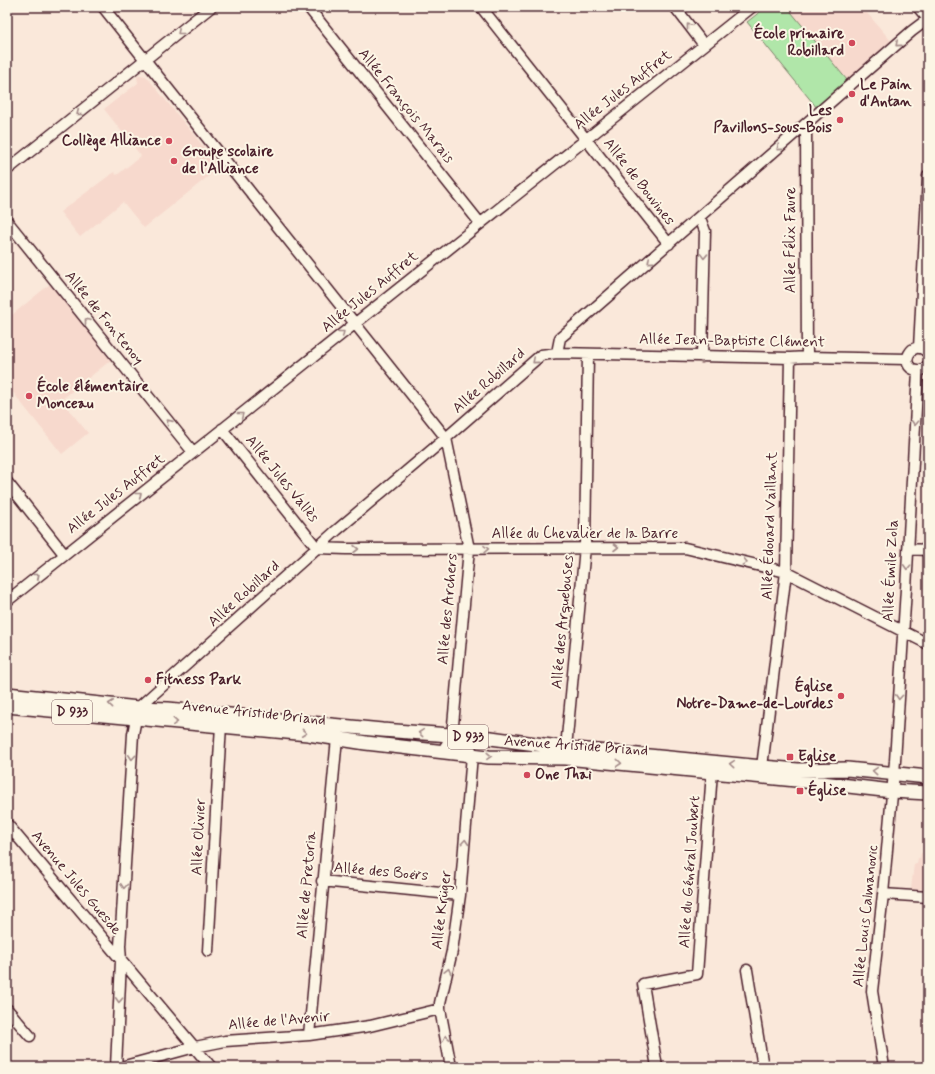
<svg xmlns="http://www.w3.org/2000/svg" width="935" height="1074" font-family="Mynerve,sans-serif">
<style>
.built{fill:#f7d9cd}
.green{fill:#b0e6a9;stroke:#7d826a}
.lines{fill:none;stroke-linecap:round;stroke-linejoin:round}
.minor-casing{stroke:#4a1f2b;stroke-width:13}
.major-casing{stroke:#4a1f2b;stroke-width:16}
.minor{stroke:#fcf5e5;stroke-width:10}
.major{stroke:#fcf5e5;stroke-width:13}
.oneway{stroke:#a38a88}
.poi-dot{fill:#d1495b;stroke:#fcf5e5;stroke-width:1.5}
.labels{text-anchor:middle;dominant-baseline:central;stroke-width:4;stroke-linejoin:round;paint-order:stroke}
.shield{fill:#fcf5e5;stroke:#7f5f63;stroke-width:1}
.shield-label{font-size:14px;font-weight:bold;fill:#4a1f2b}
.poi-label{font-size:15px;font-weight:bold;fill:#4a1f2b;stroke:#fcf5e5;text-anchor:start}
.street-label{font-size:15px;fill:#4a1f2b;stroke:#fcf5e5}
</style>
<rect width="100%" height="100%" fill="#fae8da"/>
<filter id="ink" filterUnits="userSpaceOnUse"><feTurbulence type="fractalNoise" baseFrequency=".025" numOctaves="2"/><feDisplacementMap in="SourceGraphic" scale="8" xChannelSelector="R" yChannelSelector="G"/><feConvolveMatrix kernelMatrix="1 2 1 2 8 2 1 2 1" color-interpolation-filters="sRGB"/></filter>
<g filter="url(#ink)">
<path class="built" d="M787,7H862L891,41L847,80Z
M140,75L146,76L220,167L144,228L123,202L80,237L60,212L114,172L117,175L141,156L104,109L138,83L137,77Z
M50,284L111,360L61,400L88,433L62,454L7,385V319Z
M926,845H928V890L911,889L914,864H917L918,858H920L921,853H923Z"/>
<path class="green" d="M766,7H787L847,80L817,108L747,22Z"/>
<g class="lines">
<defs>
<path id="minor" d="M103,7L446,438L469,549L452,736L442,752
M308,7L480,223
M481,7L669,244
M675,7L704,45
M918,7L928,19
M806,124L807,357
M7,170L211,7
M700,218L705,231L702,357
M7,221L193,452
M919,348L928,176
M557,353L790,358L807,357L907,359
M928,353C912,335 897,368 917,370C922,371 925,369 928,365
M222,429L317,548L346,549L685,548L786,572L928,644
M7,482L64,554
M908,549L928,550
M7,601L752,7
M566,748L585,547L588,355
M762,767L786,572L790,358
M7,824L211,1067
M322,881L460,895
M883,894L928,897
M208,951L221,725
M747,970L763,1067
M7,1009L30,1036
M309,1035L337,738
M116,1067L121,961L120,946L133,734L138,708L337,530L446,438L541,355L557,353L560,338L566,333L912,31L928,19
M121,1067L195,1047L225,1041L309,1035L370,1026L440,1009
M451,1067L440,1009V1003L452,951L460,895L472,755L470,746L452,736
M657,1067L643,984L697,974L712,772
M884,1067L872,991L883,894L895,761L906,589L918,371"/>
<path id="major" d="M7,694L138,708L168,709L382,730L491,738L566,748L762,767L798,770L847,769L928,777
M7,706L308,734L366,743L489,757L566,758L796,780L892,791L928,793"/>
</defs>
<use href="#minor" class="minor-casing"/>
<use href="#major" class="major-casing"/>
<use href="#minor" class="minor"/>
<use href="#major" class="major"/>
</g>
<defs><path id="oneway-chevron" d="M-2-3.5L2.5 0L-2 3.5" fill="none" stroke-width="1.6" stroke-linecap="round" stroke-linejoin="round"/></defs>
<g class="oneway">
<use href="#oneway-chevron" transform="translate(689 26) rotate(-128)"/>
<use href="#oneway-chevron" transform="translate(180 32) rotate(141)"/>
<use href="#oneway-chevron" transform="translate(898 44) rotate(139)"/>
<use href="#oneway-chevron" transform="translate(79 113) rotate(142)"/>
<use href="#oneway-chevron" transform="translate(779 148) rotate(139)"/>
<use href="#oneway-chevron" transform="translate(704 256) rotate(92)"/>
<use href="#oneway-chevron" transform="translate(650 261) rotate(139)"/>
<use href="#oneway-chevron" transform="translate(87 321) rotate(-129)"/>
<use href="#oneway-chevron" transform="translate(342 333) rotate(-39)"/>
<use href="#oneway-chevron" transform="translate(535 361) rotate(139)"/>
<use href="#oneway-chevron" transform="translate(241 415) rotate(-39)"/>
<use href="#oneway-chevron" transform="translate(169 422) rotate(-129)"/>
<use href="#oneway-chevron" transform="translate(915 423) rotate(93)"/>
<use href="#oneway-chevron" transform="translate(139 495) rotate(-38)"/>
<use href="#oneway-chevron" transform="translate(616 547)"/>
<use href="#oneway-chevron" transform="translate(356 549)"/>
<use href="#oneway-chevron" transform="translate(486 549) rotate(-1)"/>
<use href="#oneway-chevron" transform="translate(745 562) rotate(13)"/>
<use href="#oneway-chevron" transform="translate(907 567) rotate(93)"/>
<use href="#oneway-chevron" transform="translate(37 576) rotate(-39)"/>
<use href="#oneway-chevron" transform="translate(899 697) rotate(94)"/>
<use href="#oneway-chevron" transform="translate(111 704) rotate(-174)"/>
<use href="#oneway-chevron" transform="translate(175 722) rotate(4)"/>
<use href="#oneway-chevron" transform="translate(304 733) rotate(6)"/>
<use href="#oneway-chevron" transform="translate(421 733) rotate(-175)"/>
<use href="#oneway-chevron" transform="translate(489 756) rotate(3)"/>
<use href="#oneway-chevron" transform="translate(132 757) rotate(94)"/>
<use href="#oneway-chevron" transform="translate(619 763) rotate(5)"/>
<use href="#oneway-chevron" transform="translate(732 764) rotate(-175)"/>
<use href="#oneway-chevron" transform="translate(875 771) rotate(-175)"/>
<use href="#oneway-chevron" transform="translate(465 842) rotate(-85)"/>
<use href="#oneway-chevron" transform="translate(124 886) rotate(94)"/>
<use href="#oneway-chevron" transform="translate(448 971) rotate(-77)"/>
<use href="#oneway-chevron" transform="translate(119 1000) rotate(93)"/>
<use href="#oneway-chevron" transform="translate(446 1038) rotate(-101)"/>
</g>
</g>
<g class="poi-dot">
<circle cx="852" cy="43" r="4"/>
<circle cx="852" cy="94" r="4"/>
<circle cx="840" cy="120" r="4"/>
<circle cx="169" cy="141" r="4"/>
<circle cx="174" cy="161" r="4"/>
<circle cx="29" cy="396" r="4"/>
<circle cx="148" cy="680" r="4"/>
<circle cx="841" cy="696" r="4"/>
<rect x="786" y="753" width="8" height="8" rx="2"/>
<circle cx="527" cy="775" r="4"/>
<rect x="796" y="787" width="8" height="8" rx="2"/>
</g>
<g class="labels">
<g class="shield">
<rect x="52" y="700" width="40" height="24" rx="3"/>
<rect x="448" y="725" width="40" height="24" rx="3"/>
</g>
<g class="shield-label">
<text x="72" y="712">D 933</text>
<text x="468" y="737">D 933</text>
</g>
<g class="poi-label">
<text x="844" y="34" text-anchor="end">École primaire<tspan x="844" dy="17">Robillard</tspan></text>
<text x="860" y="85">Le Pain<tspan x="860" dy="17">d'Antan</tspan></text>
<text x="832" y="111" text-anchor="end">Les<tspan x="832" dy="17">Pavillons-sous-Bois</tspan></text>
<text x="161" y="141" text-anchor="end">Collège Alliance</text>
<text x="182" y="152">Groupe scolaire<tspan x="182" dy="17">de l’Alliance</tspan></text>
<text x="37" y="387">École élémentaire<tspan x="37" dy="17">Monceau</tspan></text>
<text x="156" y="680">Fitness Park</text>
<text x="833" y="687" text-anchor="end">Église<tspan x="833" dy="17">Notre-Dame-de-Lourdes</tspan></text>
<text x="798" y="757">Eglise</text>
<text x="535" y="775">One Thai</text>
<text x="808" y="791">Église</text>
</g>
<g class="street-label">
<text transform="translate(623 90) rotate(-38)">Allée Jules Auffret</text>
<text transform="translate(406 106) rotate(51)">Allée François Marais</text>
<text transform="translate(639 182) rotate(52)">Allée de Bouvines</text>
<text transform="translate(791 240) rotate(-90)">Allée Félix Faure</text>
<text transform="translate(370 292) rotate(-39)">Allée Jules Auffret</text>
<text transform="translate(104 318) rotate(51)">Allée de Fontenoy</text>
<text transform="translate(732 341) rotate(1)">Allée Jean-Baptiste Clément</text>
<text transform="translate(489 381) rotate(-41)">Allée Robillard</text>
<text transform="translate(282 479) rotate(51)">Allée Jules Vallès</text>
<text transform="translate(116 494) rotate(-38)">Allée Jules Auffret</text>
<text transform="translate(770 526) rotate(-88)">Allée Édouard Vaillant</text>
<text x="585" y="534">Allée du Chevalier de la Barre</text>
<text transform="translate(891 571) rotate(-87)">Allée Émile Zola</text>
<text transform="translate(244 594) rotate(-42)">Allée Robillard</text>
<text transform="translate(448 609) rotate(-85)">Allée des Archers</text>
<text transform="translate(563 622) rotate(-85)">Allée des Arquebuses</text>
<text transform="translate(254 713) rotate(6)">Avenue Aristide Briand</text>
<text transform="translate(576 746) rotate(4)">Avenue Aristide Briand</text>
<text transform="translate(199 837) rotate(-87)">Allée Olivier</text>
<text transform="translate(381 872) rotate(5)">Allée des Boërs</text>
<text transform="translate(690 872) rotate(-86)">Allée du Général Joubert</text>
<text transform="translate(76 883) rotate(50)">Avenue Jules Guesde</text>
<text transform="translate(307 885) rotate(-85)">Allée de Pretoria</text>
<text transform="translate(442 910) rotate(-83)">Allée Krüger</text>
<text transform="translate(866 916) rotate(-84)">Allée Louis Calmanovic</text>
<text transform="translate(279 1021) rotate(-5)">Allée de l'Avenir</text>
</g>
</g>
<rect width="935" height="1074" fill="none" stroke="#fcf5e5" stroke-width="24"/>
<rect x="12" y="12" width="911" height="1050" fill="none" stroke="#4a1f2b" stroke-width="1.5" filter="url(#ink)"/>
</svg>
